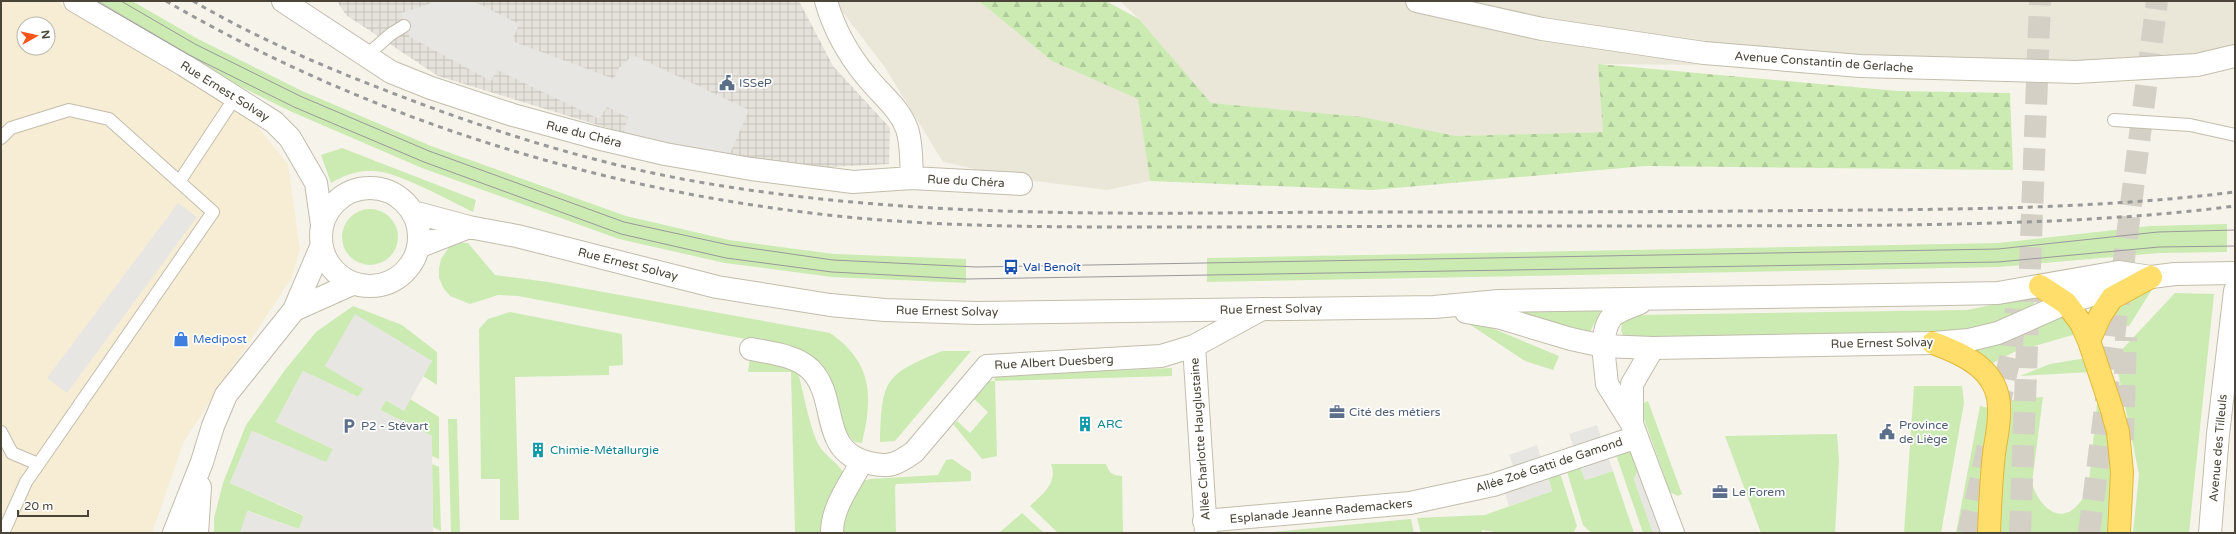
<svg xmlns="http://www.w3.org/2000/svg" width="2236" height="534" font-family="'Varela Round',sans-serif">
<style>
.residential{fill:#eae6d8}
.commercial{fill:#f7edd5;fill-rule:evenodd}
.industrial{fill:url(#industrial-grid)}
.green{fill:#cbebb2}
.forest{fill:url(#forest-firs)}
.parking{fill:#e7e6e2}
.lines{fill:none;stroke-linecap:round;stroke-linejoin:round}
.motorway-tunnel{stroke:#d4d0c6;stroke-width:22;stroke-dasharray:22 11;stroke-linecap:butt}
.service-casing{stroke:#c2bdac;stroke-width:14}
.minor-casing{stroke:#c2bdac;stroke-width:24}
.tertiary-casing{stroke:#c2bdac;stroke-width:24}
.motorway-casing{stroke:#e4b736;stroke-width:24}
.service{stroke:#fff;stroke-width:12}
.minor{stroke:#fff;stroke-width:22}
.tertiary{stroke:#fff;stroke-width:22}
.motorway{stroke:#ffde6c;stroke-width:22}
.tram{stroke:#999;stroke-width:1}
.rail{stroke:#999;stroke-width:3;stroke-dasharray:5 5;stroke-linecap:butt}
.labels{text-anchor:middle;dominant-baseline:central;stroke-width:3.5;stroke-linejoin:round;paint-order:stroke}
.street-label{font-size:12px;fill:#4a4538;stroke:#fff}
.service-label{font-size:12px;fill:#4e5e75;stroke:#fff;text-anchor:start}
.transit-label{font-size:12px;fill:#164399;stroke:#fff;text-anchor:start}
.shop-label{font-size:12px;fill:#366cbe;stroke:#fff;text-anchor:start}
.culture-label{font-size:12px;fill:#0d838f;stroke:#fff;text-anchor:start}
</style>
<defs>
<pattern id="industrial-grid" width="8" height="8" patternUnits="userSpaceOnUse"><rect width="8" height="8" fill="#e5e2db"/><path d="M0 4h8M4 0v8" fill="none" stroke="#c6c3bd"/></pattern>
<pattern id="forest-firs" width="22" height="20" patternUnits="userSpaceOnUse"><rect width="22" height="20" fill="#cbebb2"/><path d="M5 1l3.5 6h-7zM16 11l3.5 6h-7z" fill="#b0cb9a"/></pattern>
</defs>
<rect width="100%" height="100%" fill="#f6f3ea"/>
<path class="residential" d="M834,1H979L1052,61L1139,99L1150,181L1107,190L1019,179L943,162L884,66Z
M1120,1H2235V56L2225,60L1860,66L1599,64L1603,132L1456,136L1363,117L1211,103L1139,19Z"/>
<path class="commercial" d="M1,1H57L252,120L288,164L300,250L291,279L184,441L152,533H1ZM24,24H48V48H24Z"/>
<path class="industrial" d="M337,1H799L833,66L890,128L889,164L830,167L729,156L624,133L438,76L346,15Z"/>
<path class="green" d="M85,1H132L198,39L302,91L431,146L626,216L729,240L834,254L966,259V283L832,277L725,263L619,239L422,168L292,112L187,60Z
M342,148L476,200L473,212C450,201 398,172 375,171C359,170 345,175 331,183L321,155Z
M342 237a28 28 0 1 1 56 0a28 28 0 1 1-56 0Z
M2227,224V252L2159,253L1999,267L1207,282V258L1998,243L2150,226Z
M452,243H468L495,275L548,282L830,333C873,363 873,396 862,443L855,442C832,422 843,382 819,362C813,357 805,353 798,349L518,296L498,295L470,304L450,296L444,289L439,278V268L441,259Z
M2153,288L2129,326H2107C2118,300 2128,298 2153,288Z
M2175,293L2214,294L2189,533H2133L2139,474L2115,357Z
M2027,298L2034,301V308L1967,334L1625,338L1621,331L1622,322L1632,316L1639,315L1966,310C1986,307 2006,300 2027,298Z
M353,306L402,325L437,352V385L423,376L432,360L325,366L364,389L358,397L303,371L276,422L333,449L326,463L252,431L230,483L304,516L299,529L248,511L240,533H214V518L223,483L246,425L285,370L316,332Z
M1518,307L1602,308L1589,334L1518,313Z
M2063,309L2076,334L2014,352L1991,364L1976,350V348Z
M510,312L622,334L623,365L609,366V375L515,377L519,520H500V479H481L479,329L488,319Z
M1463,320L1482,324L1559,356L1553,370L1525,361Z
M942,351H971L895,441L880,442C882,379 884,375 942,351Z
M750,358L790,365L798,372C804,395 808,420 817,442C824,456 838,462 845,475L826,533H795L791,372H748Z
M2086,358L2091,372L2020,376L2050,364Z
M1172,368V376L995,381L997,456L982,459L953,424L957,421L970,433L988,412L974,399L990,381H995L994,375Z
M1914,386H1962L1964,403L1941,533H1904Z
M2102,394L2113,458L2109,533H1995L2000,455L2010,400L2043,397L2032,483C2036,499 2053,523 2072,510C2079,505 2083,498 2088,491L2098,395Z
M410,399L439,417V459L432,456V436L380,410L386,400L404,411Z
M1648,401L1682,494L1678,496L1670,492L1639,405Z
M1980,406L1989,408L1983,453L1977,533H1956Z
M448,419H457L460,533H451Z
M1837,434L1839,461L1835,533H1761L1725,436Z
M1630,442L1639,468L1634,479L1653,533H1643L1614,449Z
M952,459L971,472V481L896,484L895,487L896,533H839L843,509L861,481L870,479L938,475L946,460Z
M1578,461L1585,480L1613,471L1634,533H1593L1588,530L1583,525L1565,465Z
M432,464L439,467L441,531L433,527Z
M1051,464H1106C1109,473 1112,475 1122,476L1123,533H1058L1030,506C1043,494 1058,483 1051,464Z
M1558,467L1577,526L1573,533H1501L1482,530L1481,533H1421L1417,518L1485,515L1552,491L1546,471Z
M1022,513L1044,533H999Z
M1411,519L1414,533H1262Z"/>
<path class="forest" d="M979,1H1106L1139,19L1211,103L1363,117L1456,136L1603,132L1598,64L1898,91L2010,93L2013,170L1645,166L1372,190L1150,181L1138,99L1052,61Z"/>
<path class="parking" d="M438,1H473L519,24L512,41L614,79L618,69L633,55L749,110L729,156L624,133L628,117L607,107L599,119L497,70L491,81L410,37L401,13Z
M178,203L197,217L67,393L47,378Z
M355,314L432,361L404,411L386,400L380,410L432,436L433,533H240L247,511L299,529L304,515L230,483L252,431L326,462L333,449L276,422L303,371L358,397L364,389L325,366Z
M1597,425L1603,444L1576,454L1569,434Z
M1537,445L1543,465L1516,474L1509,455Z
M1606,451L1613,471L1585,480L1578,461Z
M1639,468L1663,533H1653L1634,479Z
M1546,471L1552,491L1509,506L1503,487Z"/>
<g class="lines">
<path class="motorway-tunnel" d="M1998,411L2011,353L2016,309
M2123,440L2126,337
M1968,533L1988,446
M2020,533L2040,1
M2089,533L2157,1"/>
<defs>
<path id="service" d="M367,55L391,34L404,26
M2114,120L2190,125L2235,135
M1,138L11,128L69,110L109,119L213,212L26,482L3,533
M179,182L236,96
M1,432L12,453L38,464"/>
<path id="minor" d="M75,1L184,65L274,122L290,138L316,183L322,225
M283,1L391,72L431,88L513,115L597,138L665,154L751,169L853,182L912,178L1021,184
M826,1C834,29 847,53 866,76C880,94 899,107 907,129C912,144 911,162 912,178
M1417,1L1542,29L1704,53L1860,66L2076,72L2197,65L2235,56
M1194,346L1206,533
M1603,346L1607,384L1632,424L1673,533
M751,349C771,353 796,355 811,370C839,399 818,451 869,463C890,468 897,464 914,452L987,366L1161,356L1194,346L1262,309
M1632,423V384L1653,348
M1204,521L1410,503L1493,485L1637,437
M832,533C832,506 850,485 862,461
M2210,533L2218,434L2235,291"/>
<path id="tertiary" d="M321 237a49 49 0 1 1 98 0a49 49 0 1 1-98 0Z
M413,212L469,227L517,236L717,287L830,305L885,310L976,313L1434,307L1499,301L1949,294L1998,293L2118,272L2151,277
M418,247L469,227
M294,310L352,284
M1466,312L1501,318L1571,339L1603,346L1653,348L1933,343L1969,340L1998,333L2066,303L2151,277L2175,274L2235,273
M1603,346C1606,314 1613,313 1640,303
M174,533L202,462L213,426L226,395L294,310L321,247
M197,533L200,487"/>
<path id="motorway" d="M2040,286L2066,303L2081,323L2089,341L2111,407L2118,432L2122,472L2119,533
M2089,341L2100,316L2112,298L2151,277
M1933,343C1964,354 1999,370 1999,408C2000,424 1996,438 1994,454C1991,480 1990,507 1989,533"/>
</defs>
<use href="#service" class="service-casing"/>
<use href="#minor" class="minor-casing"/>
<use href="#tertiary" class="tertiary-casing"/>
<use href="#motorway" class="motorway-casing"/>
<use href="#service" class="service"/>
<use href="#minor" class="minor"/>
<use href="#tertiary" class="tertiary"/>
<use href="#motorway" class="motorway"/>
<path class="tram" d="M96,1L189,55L294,107L424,162L621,234L726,258L832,272L966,279L1998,262L2159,247L2235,246
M121,1L195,44L300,96L429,151L624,222L729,245L833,260L976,267L1998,249L2158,232L2235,230"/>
<path class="rail" d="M166,1C371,120 602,191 837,216C953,228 1070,227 1187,227C1303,227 1420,226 1536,226C1660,226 1784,226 1907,225C2017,223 2126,220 2235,206
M193,1C253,36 317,64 382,89C492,132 606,168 723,186C885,212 1049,214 1212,213C1313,212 1414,212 1515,212C1634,212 1752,211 1870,210C1992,209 2114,207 2235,192"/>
</g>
<defs>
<symbol id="civic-bare" viewBox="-9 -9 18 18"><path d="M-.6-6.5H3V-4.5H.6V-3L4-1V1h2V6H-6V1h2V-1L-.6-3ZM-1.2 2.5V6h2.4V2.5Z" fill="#5c6f8a" stroke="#fff" stroke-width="2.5" paint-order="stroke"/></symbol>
<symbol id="bus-bare" viewBox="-9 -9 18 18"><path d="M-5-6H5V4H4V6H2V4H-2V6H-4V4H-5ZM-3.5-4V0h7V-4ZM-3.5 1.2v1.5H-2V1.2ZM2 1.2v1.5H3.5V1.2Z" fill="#1a4fb4" stroke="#fff" stroke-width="2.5" paint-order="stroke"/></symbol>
<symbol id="shop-bare" viewBox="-9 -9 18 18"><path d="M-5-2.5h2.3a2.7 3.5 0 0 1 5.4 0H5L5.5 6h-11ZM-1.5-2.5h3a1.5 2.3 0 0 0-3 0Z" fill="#3f7fe0" stroke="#fff" stroke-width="2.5" paint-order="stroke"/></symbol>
<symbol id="office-bare" viewBox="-9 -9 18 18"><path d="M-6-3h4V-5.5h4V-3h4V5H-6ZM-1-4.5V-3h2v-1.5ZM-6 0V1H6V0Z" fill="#5c6f8a" stroke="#fff" stroke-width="2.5" paint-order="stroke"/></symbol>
<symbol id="building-bare" viewBox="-9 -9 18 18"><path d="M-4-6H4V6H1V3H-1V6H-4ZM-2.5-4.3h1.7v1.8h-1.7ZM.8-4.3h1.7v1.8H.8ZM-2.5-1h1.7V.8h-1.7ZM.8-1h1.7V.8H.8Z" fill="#0f9aa8" stroke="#fff" stroke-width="2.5" paint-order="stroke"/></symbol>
<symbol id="parking-bare" viewBox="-9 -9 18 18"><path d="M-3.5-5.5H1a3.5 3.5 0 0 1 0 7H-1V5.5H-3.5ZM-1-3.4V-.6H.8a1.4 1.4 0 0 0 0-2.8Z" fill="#5c6f8a" stroke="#fff" stroke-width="2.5" paint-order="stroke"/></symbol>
</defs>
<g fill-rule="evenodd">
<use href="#civic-bare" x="716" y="72" width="22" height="22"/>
<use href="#bus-bare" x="1000" y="256" width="22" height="22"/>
<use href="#shop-bare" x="170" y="328" width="22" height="22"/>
<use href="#office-bare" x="1326" y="401" width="22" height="22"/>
<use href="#building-bare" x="1074" y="413" width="22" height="22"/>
<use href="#parking-bare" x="338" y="415" width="22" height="22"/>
<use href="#civic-bare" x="1876" y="421" width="22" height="22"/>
<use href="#building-bare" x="527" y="439" width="22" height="22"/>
<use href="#office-bare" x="1709" y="481" width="22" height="22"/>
</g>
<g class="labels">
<g class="street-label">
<text transform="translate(1824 62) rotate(4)">Avenue Constantin de Gerlache</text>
<text transform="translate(225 91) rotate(32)">Rue Ernest Solvay</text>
<text transform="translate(584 134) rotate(14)">Rue du Chéra</text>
<text transform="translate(966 181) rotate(3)">Rue du Chéra</text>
<text transform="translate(628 264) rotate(14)">Rue Ernest Solvay</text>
<text transform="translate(1271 309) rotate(-1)">Rue Ernest Solvay</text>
<text transform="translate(947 311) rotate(1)">Rue Ernest Solvay</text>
<text transform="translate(1882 343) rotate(-1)">Rue Ernest Solvay</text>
<text transform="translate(1054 362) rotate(-3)">Rue Albert Duesberg</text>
<text transform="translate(1200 439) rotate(-94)">Allée Charlotte Hauglustaine</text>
<text transform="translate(2218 448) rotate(-85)">Avenue des Tilleuls</text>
<text transform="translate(1549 465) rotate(-18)">Allée Zoé Gatti de Gamond</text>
<text transform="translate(1321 511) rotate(-5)">Esplanade Jeanne Rademackers</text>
</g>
<g class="service-label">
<text x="739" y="83">ISSeP</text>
<text x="1349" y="412">Cité des métiers</text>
<text x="1899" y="425">Province<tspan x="1899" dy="14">de Liège</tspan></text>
<text x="361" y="426">P2 - Stévart</text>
<text x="1732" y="492">Le Forem</text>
</g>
<g class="transit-label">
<text x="1023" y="267">Val Benoît</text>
</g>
<g class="shop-label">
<text x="193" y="339">Medipost</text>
</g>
<g class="culture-label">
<text x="1097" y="424">ARC</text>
<text x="550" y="450">Chimie-Métallurgie</text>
</g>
</g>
<rect width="2236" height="534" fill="none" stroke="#4a4538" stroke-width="4"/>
<g transform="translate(36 36) rotate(82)"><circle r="19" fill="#ffffff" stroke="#b7b5af"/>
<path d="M0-3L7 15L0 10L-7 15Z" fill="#ff5418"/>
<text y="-6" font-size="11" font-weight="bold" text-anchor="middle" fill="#4a4538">N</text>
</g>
<path d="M18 510v6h70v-6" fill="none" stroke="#4a4538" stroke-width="2"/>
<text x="24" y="510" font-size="12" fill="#4a4538" stroke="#ffffff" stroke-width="3" paint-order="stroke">20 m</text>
</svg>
